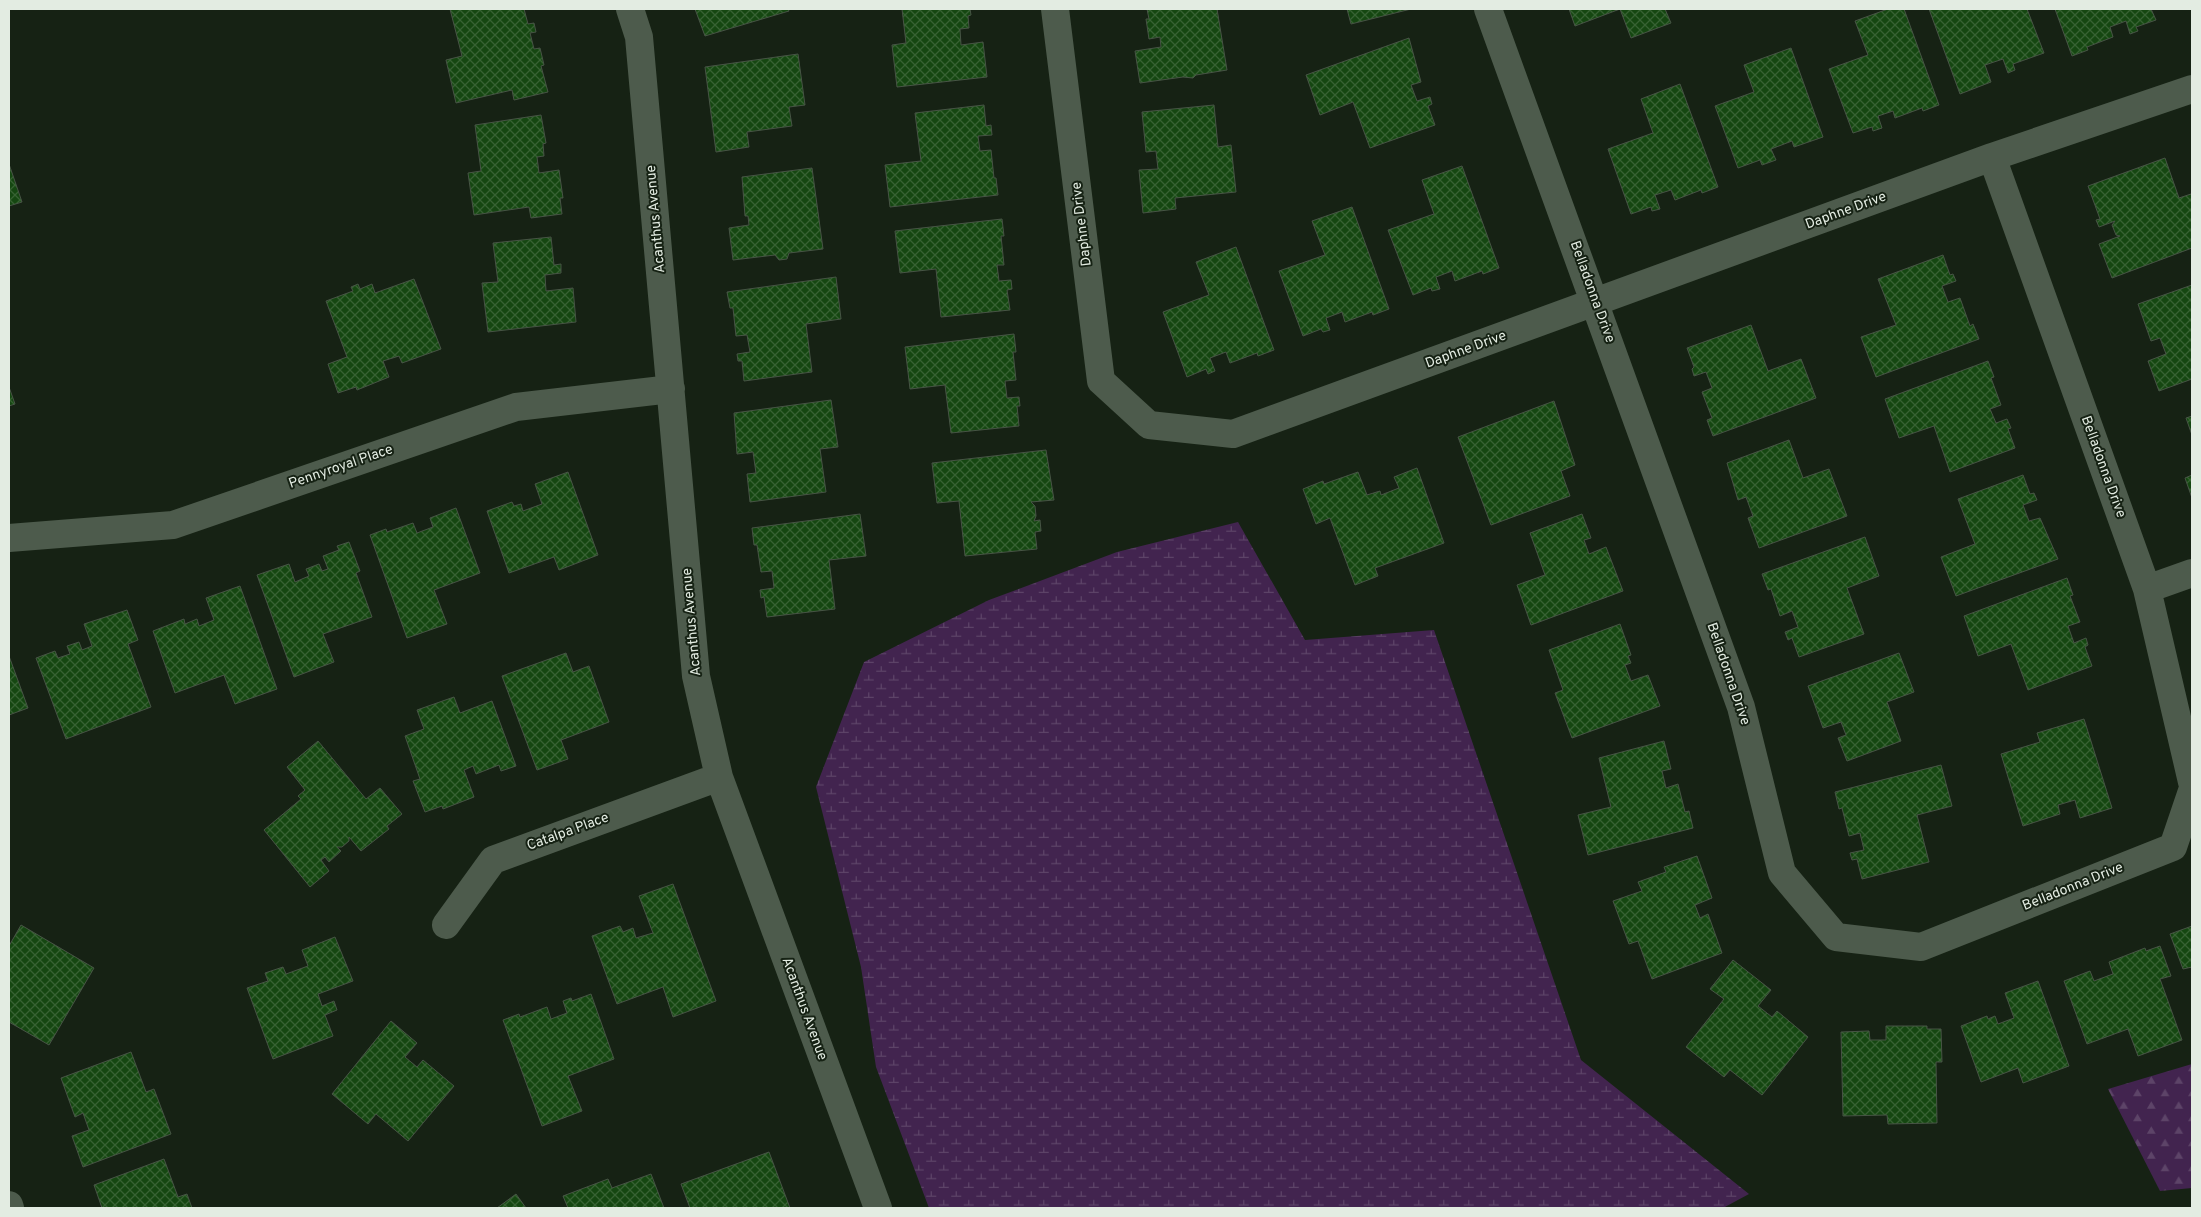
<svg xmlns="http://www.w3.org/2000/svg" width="2201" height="1217" font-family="Overpass,sans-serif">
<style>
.forest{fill:url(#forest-firs)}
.wetland{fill:url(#wetland-marsh)}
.building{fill:url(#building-cross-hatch);stroke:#475445}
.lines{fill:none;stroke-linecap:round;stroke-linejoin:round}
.minor{stroke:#4d5b4c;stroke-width:28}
.labels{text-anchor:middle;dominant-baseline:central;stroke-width:4;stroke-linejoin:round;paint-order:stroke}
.street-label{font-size:14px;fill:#e3ece2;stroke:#162214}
</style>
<defs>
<pattern id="forest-firs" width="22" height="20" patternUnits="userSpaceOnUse" patternTransform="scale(1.25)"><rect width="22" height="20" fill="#42244f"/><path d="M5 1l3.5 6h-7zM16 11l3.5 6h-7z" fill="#5d4468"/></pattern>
<pattern id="wetland-marsh" width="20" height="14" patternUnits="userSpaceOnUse" patternTransform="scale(1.25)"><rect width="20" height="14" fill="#42244f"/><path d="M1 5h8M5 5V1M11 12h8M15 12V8" fill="none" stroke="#5d4468"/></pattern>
<pattern id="building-cross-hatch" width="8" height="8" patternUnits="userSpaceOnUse" patternTransform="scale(1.25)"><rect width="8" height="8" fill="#154711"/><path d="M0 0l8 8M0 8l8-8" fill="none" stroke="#376233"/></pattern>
</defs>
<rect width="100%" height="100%" fill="#162214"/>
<path class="forest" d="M2192,1064V1188L2160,1191L2108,1089Z"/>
<path class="wetland" d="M1238,522L1305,640L1434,630L1581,1060L1749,1194L1723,1208H929L876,1067L861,967L816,787L864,662L989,600L1117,552Z"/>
<path class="building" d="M450,9H524L528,24L534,23L536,32L530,33L534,49L540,48L544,65L541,66L548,92L514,100L512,90L456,103L446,60L462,56Z
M695,9H788L789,11L705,36Z
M902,9H970L971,15L968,16L969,28L960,29L961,45L983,42L987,77L897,87L892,45L906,43Z
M1147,9H1217L1227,70L1196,75L1193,78L1183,77L1140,83L1135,51L1161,47L1160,37L1149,39L1146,19H1149Z
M1347,9H1411L1351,24Z
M1569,9H1665L1671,23L1631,38L1620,9L1575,26Z
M1888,9H1904L1939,105L1923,111L1922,108L1895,118L1893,111L1878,116L1882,128L1873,131L1872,127L1853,133L1829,69L1868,55L1855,21Z
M1929,9H2027L2044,53L2013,64L2015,70L2008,73L2003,59L1985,65L1991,82L1960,94Z
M2055,9H2151L2156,20L2136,27L2138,31L2130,34L2126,21L2110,27L2113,37L2087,47L2088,50L2072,56Z
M1409,38L1421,82L1411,85L1417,101L1430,97L1432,104L1428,106L1435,125L1370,148L1353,102L1320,115L1306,75Z
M1791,48L1823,137L1794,147L1792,141L1771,149L1776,160L1762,165L1760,160L1738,168L1715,106L1754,92L1744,65Z
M798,54L805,105L789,107L792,126L747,132L749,147L716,152L705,67Z
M1680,84L1718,187L1702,193L1701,190L1675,200L1671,190L1655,195L1660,209L1652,211L1651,207L1631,214L1608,149L1653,133L1641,99Z
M984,105L986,126L991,125L992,135L978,136L980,151L991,150L994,178H996L998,195L890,207L885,165L921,161L915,113Z
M1214,105L1218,147L1231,145L1236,192L1175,198L1176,209L1143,213L1139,170L1158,169L1156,151L1146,152L1142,112Z
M541,115L546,143L543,144L544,156L537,157L539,173L559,170L563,198H560L562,214L531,218L529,207L474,215L468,173L481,171L475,125Z
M2165,158L2179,198L2191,194L2192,197V248L2112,278L2099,244L2120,236L2116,235L2112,225L2115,221L2099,227L2096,220L2100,219L2088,186Z
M9,164L22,202L9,206Z
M1462,166L1499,268L1483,274L1482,271L1455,281L1452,271L1436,277L1440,289L1432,291L1431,288L1413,295L1388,230L1434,214L1422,180Z
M812,168L823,249L789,253L787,259L779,260L775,255L733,260L729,228L749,225L748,216H745L742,177Z
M1352,207L1389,309L1373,315L1372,312L1345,322L1342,312L1326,318L1330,330L1323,332L1321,329L1303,336L1279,271L1325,255L1312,221Z
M1002,219L1004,236H1001L1004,265H997L999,281L1011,280L1012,289L1007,290L1010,310L941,317L936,269L900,273L895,231Z
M551,237L554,265L561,264V273L545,275L546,291L573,288L576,322L488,332L482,283L498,282L493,243Z
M1236,247L1274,350L1258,356L1257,353L1230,363L1226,352L1210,358L1215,371L1208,374L1206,369L1187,377L1163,312L1209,295L1196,262Z
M1943,255L1950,275L1953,274L1956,281L1942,286L1948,302L1960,298L1970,326L1973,324L1979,339L1876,377L1861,337L1896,325L1878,279Z
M836,277L841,319L806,324L812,372L744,381L742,361H738L737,354L750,352L747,335L736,336L733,308H730L727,292Z
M414,279L441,349L402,363L399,356L383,361L389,377L357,390L356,387L338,393L328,364L347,357L326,301L353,291L351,287L358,284L360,289L372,284L375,293Z
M2192,285V379L2159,391L2148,361L2166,354L2160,338L2151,341L2138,304Z
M1751,325L1768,371L1801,359L1816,398L1713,436L1707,420L1712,418L1702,392L1712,388L1706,372L1694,376L1692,369L1694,367L1687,348Z
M1014,334L1016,352H1013L1016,380L1005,381L1007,398L1019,397L1020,406H1017L1019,426L951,433L945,385L910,389L905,347Z
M1988,361L1994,377L1991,378L2001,405L1990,409L1996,423L2007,419L2011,428L2008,429L2015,448L1950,472L1934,426L1899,438L1885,399Z
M9,387L15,404L9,406Z
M831,400L838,447L820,449L826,492L750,502L747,474L756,473L753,452L737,454L734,413Z
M1554,401L1575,465L1561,471L1570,496L1491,525L1458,437Z
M2192,416V435L2186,418Z
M1789,440L1803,478L1829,469L1847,516L1759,548L1748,518L1753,516L1746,497L1738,500L1727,463Z
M1046,450L1054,500L1031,502L1035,506L1036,516L1034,521L1040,520L1041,531L1035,532L1037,549L965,556L959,501L937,503L932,463Z
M1417,468L1444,543L1375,568L1378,576L1355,585L1330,518L1316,524L1303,489L1323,481L1324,484L1358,472L1367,495L1380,491L1381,495L1399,488L1394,477Z
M568,472L598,555L559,570L554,557L509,573L487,511L512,502L514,506L521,504L523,511L542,504L535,484Z
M2023,475L2030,494L2034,493L2037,500L2023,505L2029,521L2040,518L2058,559L1956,596L1941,557L1975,544L1958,499Z
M2192,475V498L2185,478Z
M456,508L480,573L434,590L447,624L407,638L370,535L386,529L387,532L413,523L417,533L433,527L430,518Z
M860,514L866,556L829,560L835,609L767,617L764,597L761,598L760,590L774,588L772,571L761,572L757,545H754L752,528Z
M1582,514L1591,538L1584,540L1589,554L1606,547L1623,591L1531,625L1517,585L1545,575L1530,533Z
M1865,537L1879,576L1847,588L1864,634L1799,657L1792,638L1788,640L1785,632L1798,627L1792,611L1780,616L1771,589L1768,590L1762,574Z
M349,542L360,571L356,573L372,617L323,634L334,662L294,677L257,575L289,564L295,582L309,576L306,569L319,564L322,571L328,569L323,556L339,550L337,546Z
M2067,578L2073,595L2070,596L2080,622L2068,626L2074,643L2086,638L2088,645L2085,647L2092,666L2028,690L2011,644L1978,656L1964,616Z
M240,586L277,689L235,704L224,675L175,693L153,631L184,619L185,624L197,619L199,626L214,620L206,598Z
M127,610L138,640L128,644L151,707L66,739L36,658L55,651L58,658L70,654L67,646L79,642L82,650L92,646L84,624Z
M1620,624L1631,655L1628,656L1631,663L1625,665L1631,681L1648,675L1660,706L1572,738L1555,693L1563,690L1549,650Z
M566,653L573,672L589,666L609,722L561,740L568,759L537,770L502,676Z
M1899,653L1914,692L1887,702L1901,741L1847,761L1838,738L1846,735L1841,722L1823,728L1808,686Z
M9,656L28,708L9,715Z
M454,697L460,713L492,701L516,766L501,771L499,765L476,774L473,766L464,770L474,797L443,809L442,806L425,812L413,781L420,779L405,736L424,729L417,710Z
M2084,719L2112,808L2080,818L2075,800L2058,805L2060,814L2023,826L2001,754L2040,742L2037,733Z
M318,741L366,799L380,788L402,814L387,826L389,829L361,851L349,837V841L342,847H337L341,851L329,862L325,857L321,860L329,871L310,887L264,830L301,799L298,796L305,790L287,767Z
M1664,741L1671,769L1662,771L1666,788L1678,784L1685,812L1689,811L1693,828L1588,855L1578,815L1611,807L1599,758Z
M1941,765L1952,806L1917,815L1929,862L1862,879L1857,859L1852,860L1850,853L1864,850L1860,833L1849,836L1842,808L1839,809L1835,792Z
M1697,856L1712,898L1695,905L1700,918L1708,914L1722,953L1652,979L1638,941L1629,944L1613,901L1642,891L1638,882L1666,872L1664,867Z
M673,884L716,1001L673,1017L663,987L617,1004L592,936L620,926L623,932L633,928L636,938L653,933L639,896Z
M21,925L94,968L49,1045L9,1022V946Z
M2192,926V967L2183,969L2170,934Z
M335,937L353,981L318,994L322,1006L334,1001L337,1010L325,1015L333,1036L273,1059L247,988L268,981L265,973L283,967L286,974L308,966L302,950Z
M2160,946L2171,976L2160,979L2182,1040L2138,1056L2128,1029L2087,1044L2064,981L2090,971L2094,981L2113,974L2109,962L2145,948L2146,951Z
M1733,960L1771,990L1758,1006L1772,1017L1777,1011L1808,1037L1762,1095L1730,1070L1724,1077L1686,1047L1724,999L1710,989Z
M2038,981L2069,1066L2023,1083L2018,1068L1981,1082L1961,1026L1987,1016L1988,1019L1995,1016L1998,1024L2014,1018L2005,993Z
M591,994L614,1059L568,1076L582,1111L542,1126L503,1020L519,1014L520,1017L547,1007L551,1019L567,1013L563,1001L571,998L572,1001Z
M391,1021L417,1043L405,1057L417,1067L423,1060L454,1086L408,1141L376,1114L368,1124L332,1094Z
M1886,1026H1927V1029H1941L1942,1062H1936L1937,1123L1888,1124L1887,1115L1843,1116L1841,1032L1869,1031L1870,1040H1886Z
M131,1052L146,1092L154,1089L171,1134L83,1167L72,1136L89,1130L83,1113L75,1117L61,1078Z
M769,1152L790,1208H690L681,1184Z
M164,1159L178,1197L187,1194L192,1208H102L94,1185Z
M651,1174L664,1208H568L563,1196L608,1179L612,1188Z
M516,1194L526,1208H497Z"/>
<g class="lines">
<path class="minor" d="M630,9L639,37L696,676L719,777L878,1208
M1055,9L1101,381L1149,425L1233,434L1992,157L2192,89
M1488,9L1741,707L1782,873L1836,937L1921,947L2173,847L2192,791
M1992,157L2147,589L2192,782
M9,538L173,525L516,407L671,389
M2147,589L2192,573
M446,925L493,860L719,777
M9,1205L10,1208"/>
</g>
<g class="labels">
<g class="street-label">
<text transform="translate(1846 211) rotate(-20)">Daphne Drive</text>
<text transform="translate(656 219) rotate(-95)">Acanthus Avenue</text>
<text transform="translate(1082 224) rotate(-97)">Daphne Drive</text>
<text transform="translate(1592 292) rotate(70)">Belladonna Drive</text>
<text transform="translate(1466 350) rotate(-20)">Daphne Drive</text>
<text transform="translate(341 467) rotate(-19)">Pennyroyal Place</text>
<text transform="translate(2103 467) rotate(70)">Belladonna Drive</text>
<text transform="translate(692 622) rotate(-95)">Acanthus Avenue</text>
<text transform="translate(1728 674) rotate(71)">Belladonna Drive</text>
<text transform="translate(568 832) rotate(-20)">Catalpa Place</text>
<text transform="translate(2073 887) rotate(-22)">Belladonna Drive</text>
<text transform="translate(804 1009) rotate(70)">Acanthus Avenue</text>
</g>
</g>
<rect width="2201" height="1217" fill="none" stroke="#e3ece2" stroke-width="20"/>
</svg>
